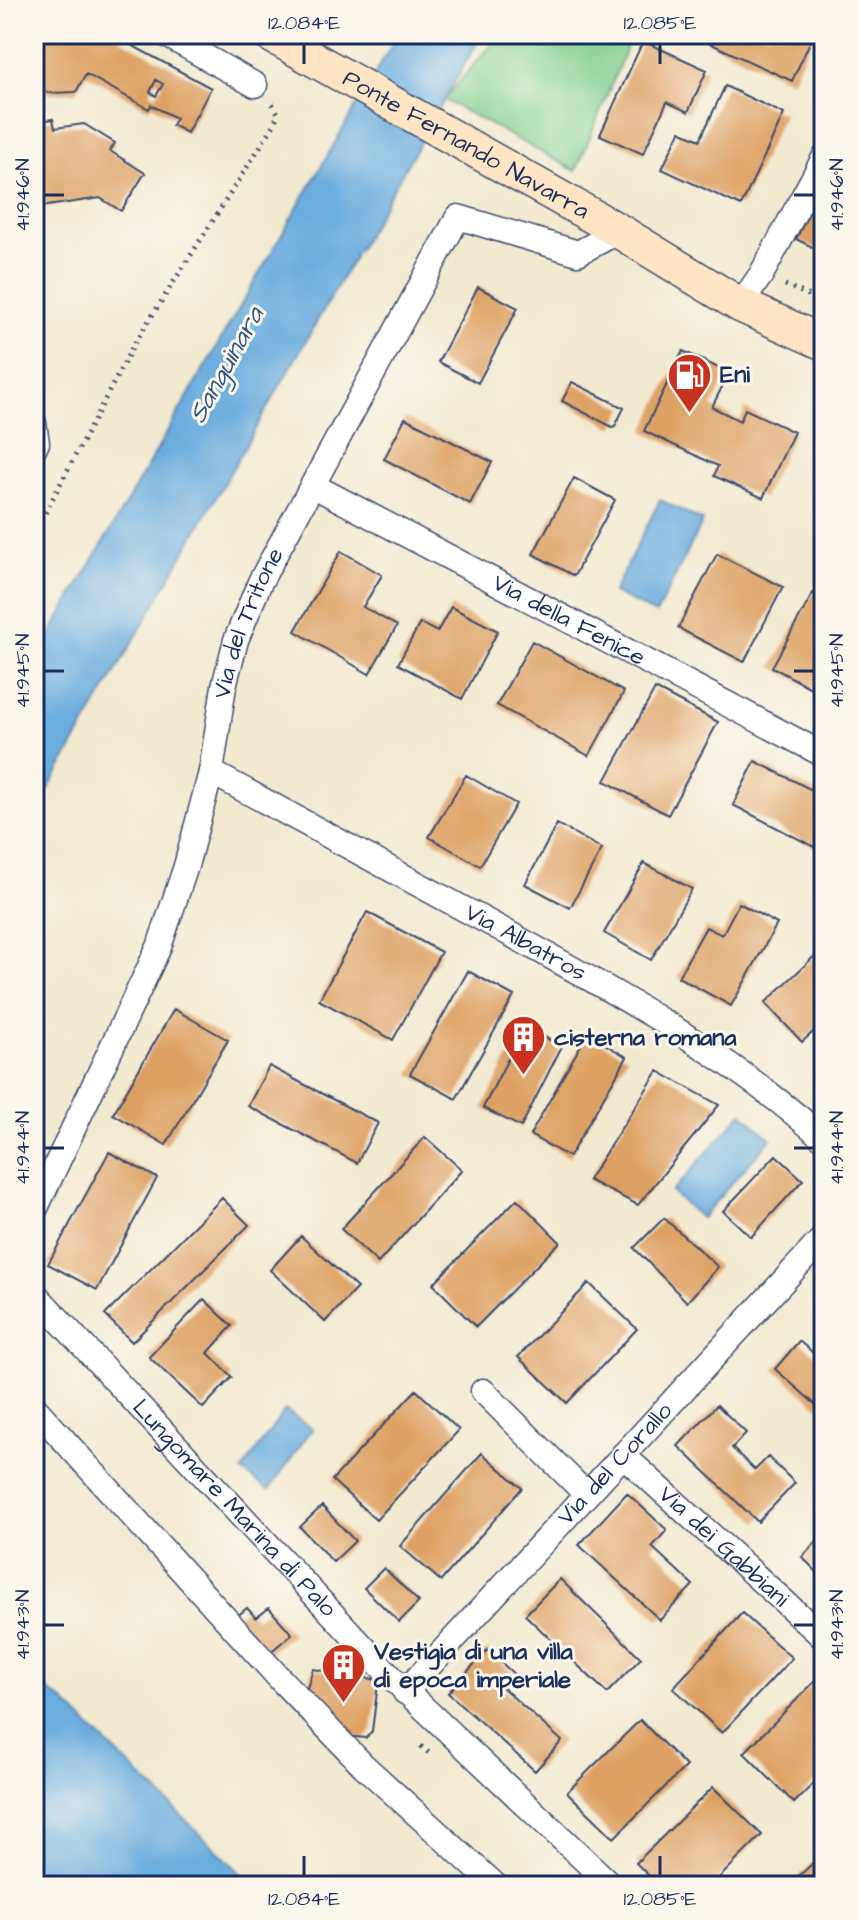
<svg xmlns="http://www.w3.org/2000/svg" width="858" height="1920" font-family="'Architects Daughter',sans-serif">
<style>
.green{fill:#80d090;stroke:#4e8077;stroke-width:2}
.water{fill:#6aaddf;stroke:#426e9e;stroke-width:2}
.building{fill:#dea062;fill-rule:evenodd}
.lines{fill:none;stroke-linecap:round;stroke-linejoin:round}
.street-casing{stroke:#3b4b6f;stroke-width:27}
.secondary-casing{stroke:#3b4b6f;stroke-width:37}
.path{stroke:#3b4b6f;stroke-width:5;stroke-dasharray:2 6;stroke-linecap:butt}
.street{stroke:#fff;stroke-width:24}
.secondary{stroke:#fde5c5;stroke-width:34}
.ticks{fill:none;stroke:#1b2f5e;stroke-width:3}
.labels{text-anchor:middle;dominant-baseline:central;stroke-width:6;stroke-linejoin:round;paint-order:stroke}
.street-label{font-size:24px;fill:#1b2f5e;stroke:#fbf7ec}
.poi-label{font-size:24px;font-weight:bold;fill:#1b2f5e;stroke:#fbf7ec;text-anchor:start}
.water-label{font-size:26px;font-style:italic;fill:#335585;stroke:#fbf7ec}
.neatline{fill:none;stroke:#1b2f5e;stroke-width:3}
.ticks-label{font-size:20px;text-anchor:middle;fill:#1b2f5e}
</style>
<rect width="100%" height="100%" fill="#fbf7ec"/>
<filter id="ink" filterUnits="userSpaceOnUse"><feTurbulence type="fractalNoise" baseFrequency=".0125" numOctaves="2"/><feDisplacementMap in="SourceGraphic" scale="16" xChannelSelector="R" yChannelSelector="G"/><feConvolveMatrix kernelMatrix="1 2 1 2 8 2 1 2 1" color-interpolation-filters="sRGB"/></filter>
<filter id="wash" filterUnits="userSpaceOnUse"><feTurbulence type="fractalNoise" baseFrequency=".006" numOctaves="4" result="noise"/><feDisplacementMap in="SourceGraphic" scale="32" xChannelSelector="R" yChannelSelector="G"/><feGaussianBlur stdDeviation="1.8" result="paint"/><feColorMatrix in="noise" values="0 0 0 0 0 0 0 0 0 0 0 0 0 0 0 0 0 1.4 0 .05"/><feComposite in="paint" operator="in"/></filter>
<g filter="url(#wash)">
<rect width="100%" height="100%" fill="#f1e9d0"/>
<path class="green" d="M504,34H632L576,171L444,100L484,53Z"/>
<path class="water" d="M398,34H482L34,814V662Z
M660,500L703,521L656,614L613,593Z
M742,1113L771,1139L701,1218L672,1192Z
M285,1410L312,1429L269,1490L242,1471Z
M34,1681L63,1701L254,1886H34Z"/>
<g id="blocks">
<path class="building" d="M34,34H111L211,88L187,133L172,125L176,118L151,105L149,109L86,74L76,92L48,93L34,85ZM156,80L163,84L156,96L150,92Z
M711,34H803L812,38L792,81L707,42Z
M643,41L707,70L688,112L667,102L643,154L600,135Z
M725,86L784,114L741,206L662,169L680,131L700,140Z
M53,119L55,128L84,124L115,143L110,151L145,173L121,211L100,198L34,208V122Z
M824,182V253L796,239Z
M478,287L518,308L478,383L438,362Z
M683,351L729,373L712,407L740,421L745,409L794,432L763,498L714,476L718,466L644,431Z
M572,382L624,408L614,428L562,401Z
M405,418L492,462L470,504L384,459Z
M574,478L615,500L574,576L533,554Z
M341,551L382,575L363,607L397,626L369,674L295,631Z
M717,554L783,587L744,662L678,628Z
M813,593L824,599V695L772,667Z
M451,607L498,631L462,699L398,664L420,623L437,632Z
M532,641L624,692L589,756L497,705Z
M655,689L718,722L668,815L605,781Z
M755,761L824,796V852L733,805Z
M466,775L516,804L480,866L429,837Z
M557,824L602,849L570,908L525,884Z
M644,863L692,889L651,960L604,933Z
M739,903L777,924L731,1006L678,977L706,927L722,935Z
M367,912L441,952L393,1040L319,1000Z
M824,947V1022L802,1042L765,1003Z
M468,971L514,996L456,1099L410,1074Z
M174,1009L228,1040L166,1145L113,1114Z
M524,1027L562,1046L521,1127L483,1108Z
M587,1034L627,1057L569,1157L530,1135Z
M269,1066L378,1123L357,1163L248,1106Z
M658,1071L719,1105L638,1205L588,1180Z
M425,1137L462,1170L378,1263L341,1229Z
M109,1152L157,1178L97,1290L48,1264Z
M776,1155L803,1180L751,1237L723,1211Z
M222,1198L249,1225L132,1342L105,1315Z
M517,1199L560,1242L476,1327L433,1284Z
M664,1218L718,1267L687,1302L634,1248Z
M301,1236L357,1288L325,1322L270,1270Z
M589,1283L637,1329L567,1403L518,1357Z
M204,1299L232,1326L208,1353L232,1377L203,1408L149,1357Z
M799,1341L824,1362V1412L775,1369Z
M416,1390L459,1430L376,1520L332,1480Z
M717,1405L746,1433L732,1448L755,1470L768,1457L795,1483L758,1522L678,1446Z
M34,1420L45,1431L34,1441Z
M482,1453L522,1488L441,1581L400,1546Z
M627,1493L667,1530L652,1547L693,1585L660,1620L579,1545Z
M322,1506L355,1541L333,1562L300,1527Z
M824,1534V1579L802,1557Z
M384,1568L419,1602L399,1622L364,1588Z
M560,1579L641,1658L607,1693L525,1615Z
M247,1608L256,1618L269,1608L292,1634L268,1654L236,1617Z
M742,1613L792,1658L722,1733L673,1688Z
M487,1650L515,1675L503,1688L562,1741L535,1771L448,1693Z
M313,1669L373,1679L378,1684L372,1731L366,1738L345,1736L304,1698Z
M818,1678L824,1684V1773L794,1803L744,1753Z
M640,1720L686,1766L614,1838L567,1792Z
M713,1787L762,1835L711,1886H659L636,1863Z
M824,1852V1886H789Z"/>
</g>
</g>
<g filter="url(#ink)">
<use href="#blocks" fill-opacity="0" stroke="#3b4b6f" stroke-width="2"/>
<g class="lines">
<defs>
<g id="street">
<path d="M165,34L255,85"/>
<path d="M740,305L761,275L824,158"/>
<path d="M34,423L37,443L34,448"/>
<path id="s1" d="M314,486L824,755"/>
<path id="s2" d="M211,772C307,824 403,876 499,928C612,990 728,1053 824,1139"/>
<path id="s3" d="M34,1212L159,947L186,866L211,772L224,686L236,640L260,582L458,217L578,253L619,231"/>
<path id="s4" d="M34,1293L392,1678L612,1886"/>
<path d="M483,1391L586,1494"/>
<path d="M34,1407L281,1680L364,1766L496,1886"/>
<path id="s5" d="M623,1455L824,1638"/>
<path id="s6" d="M405,1692L824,1237"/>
</g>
<g id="secondary">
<path id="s7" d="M269,34L619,231L740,305L824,343"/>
</g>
</defs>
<use href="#street" class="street-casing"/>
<use href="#secondary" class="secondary-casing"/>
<path class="path" d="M785,285L824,302
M34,534L134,344L274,125L278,113L272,103
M421,1746L430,1754"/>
<use href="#street" class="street"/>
<use href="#secondary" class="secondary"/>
</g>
</g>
<path class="ticks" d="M304,44V64M660,44V64M44,195H64M794,195H814M44,671H64M794,671H814M44,1148H64M794,1148H814M44,1625H64M794,1625H814M304,1856V1876M660,1856V1876"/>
<defs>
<symbol id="fuel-pin" viewBox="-11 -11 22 30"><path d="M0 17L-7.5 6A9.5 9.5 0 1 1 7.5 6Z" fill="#c8321e" stroke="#fbf7ec"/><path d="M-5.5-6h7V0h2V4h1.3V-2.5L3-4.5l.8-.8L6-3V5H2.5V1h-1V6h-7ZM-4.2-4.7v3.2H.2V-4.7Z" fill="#fff"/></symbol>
<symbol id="building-pin" viewBox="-11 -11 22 30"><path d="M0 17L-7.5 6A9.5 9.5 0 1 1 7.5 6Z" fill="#c8321e" stroke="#fbf7ec"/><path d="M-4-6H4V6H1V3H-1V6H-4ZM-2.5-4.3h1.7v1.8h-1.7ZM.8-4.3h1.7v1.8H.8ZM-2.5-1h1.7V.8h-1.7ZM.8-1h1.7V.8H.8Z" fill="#fff"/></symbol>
</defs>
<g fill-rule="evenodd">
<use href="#fuel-pin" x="664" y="350" width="51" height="69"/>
<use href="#building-pin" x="498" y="1012" width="51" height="69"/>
<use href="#building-pin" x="318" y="1640" width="51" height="69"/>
</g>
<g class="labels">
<g class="street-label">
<text stroke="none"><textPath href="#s7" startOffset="226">Ponte Fernando Navarra</textPath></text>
<text stroke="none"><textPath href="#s1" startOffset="288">Via della Fenice</textPath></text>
<text stroke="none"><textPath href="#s3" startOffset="630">Via del Tritone</textPath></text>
<text stroke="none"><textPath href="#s2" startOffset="358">Via Albatros</textPath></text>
<text stroke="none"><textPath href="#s6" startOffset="310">Via del Corallo</textPath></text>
<text stroke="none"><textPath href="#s4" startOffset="294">Lungomare Marina di Palo</textPath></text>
<text stroke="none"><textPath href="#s5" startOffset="136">Via dei Gabbiani</textPath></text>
</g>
<g class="poi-label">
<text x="720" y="375">Eni</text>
<text x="554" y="1038">cisterna romana</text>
<text x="374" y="1652">Vestigia di una villa<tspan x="374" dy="28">di epoca imperiale</tspan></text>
</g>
<g class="water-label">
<text transform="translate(226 365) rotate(-61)">Sanguinara</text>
</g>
</g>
<rect width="858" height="1920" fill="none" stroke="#fbf7ec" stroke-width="88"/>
<rect x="44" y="44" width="770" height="1832" class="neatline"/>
<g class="ticks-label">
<text x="304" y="29">12.084°E</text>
<text x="660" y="29">12.085°E</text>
<text transform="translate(22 195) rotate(-90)" y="7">41.946°N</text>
<text transform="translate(836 195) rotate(-90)" y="7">41.946°N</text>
<text transform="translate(22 671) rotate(-90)" y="7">41.945°N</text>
<text transform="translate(836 671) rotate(-90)" y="7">41.945°N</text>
<text transform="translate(22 1148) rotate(-90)" y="7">41.944°N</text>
<text transform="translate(836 1148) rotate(-90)" y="7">41.944°N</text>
<text transform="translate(22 1625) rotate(-90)" y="7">41.943°N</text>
<text transform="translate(836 1625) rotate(-90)" y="7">41.943°N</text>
<text x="304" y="1905">12.084°E</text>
<text x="660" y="1905">12.085°E</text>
</g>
</svg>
